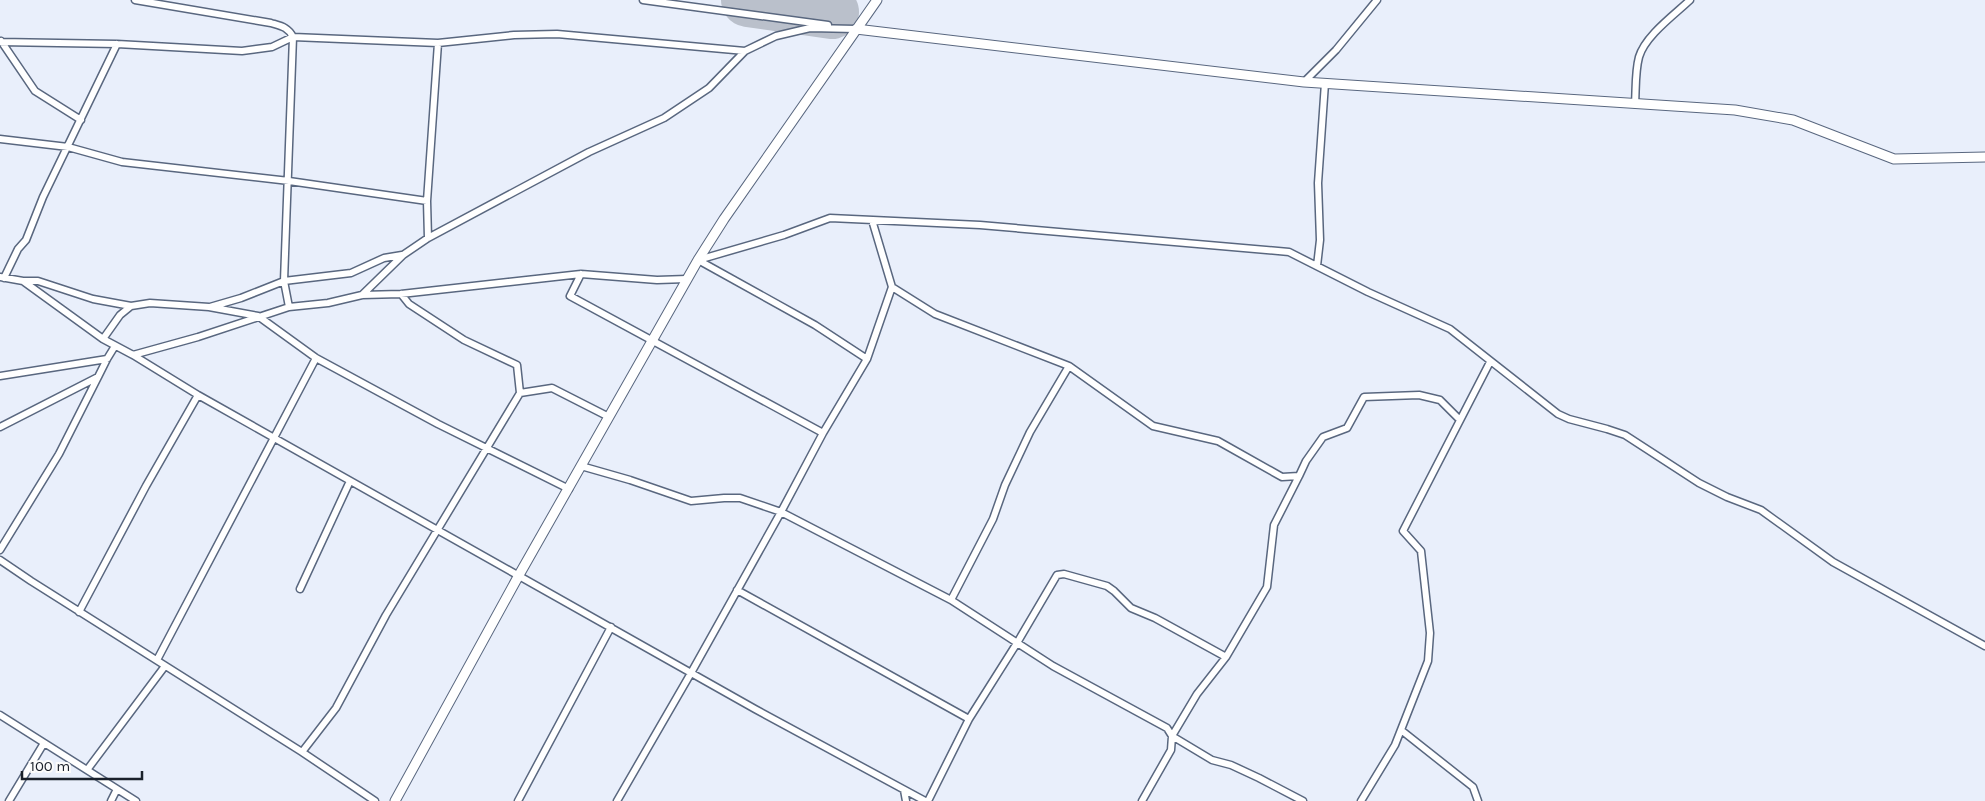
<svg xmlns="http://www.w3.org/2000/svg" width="1985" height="801" font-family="Karla,sans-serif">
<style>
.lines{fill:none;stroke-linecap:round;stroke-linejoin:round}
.runway{stroke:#bac0cb;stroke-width:54}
.street-casing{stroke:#59677f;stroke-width:9}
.secondary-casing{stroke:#59677f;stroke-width:11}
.street{stroke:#fff;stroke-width:6}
.secondary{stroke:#fff;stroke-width:9}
</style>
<rect width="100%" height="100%" fill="#e9effb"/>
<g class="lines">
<path class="runway" d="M748,0L832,12"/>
<defs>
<path id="street" d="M135,0L271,23C281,26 288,27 293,37L284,281L289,307
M643,0L828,25
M1,41L35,91L81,120
M0,42L117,44L242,51L272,47L293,37L438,43L514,35L557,34L745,51
M1304,82L1336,50L1377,0
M1635,104C1636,89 1635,72 1639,57C1645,36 1674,15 1690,0
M0,139L68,147L122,162L289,181L427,201
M428,238L427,201L438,43
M698,260L784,235L830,218L980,225L1289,252L1368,292L1450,329L1558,414L1569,419L1607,429L1625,435L1699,483L1727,497L1761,510L1833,562L1985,646
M698,260L815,325L867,359
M1317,266L1320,240L1318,183L1325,83
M581,274L570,296L823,433
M0,277L23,281L103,339L133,355L198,395L755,709L925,801
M4,278L18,249L26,240L43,197L117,44
M23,281H38L93,299L131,306
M892,287L935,314L1069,366L1153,426L1218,441L1282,477L1299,476L1306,461L1323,437L1347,428L1364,397L1419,395L1440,400L1460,420
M401,294L409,304L464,340L517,365L520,393L552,388L609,417
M362,295L403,255L428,238L589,152L664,118L709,88L745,51L776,36L810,28L856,29
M210,307L241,298L284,281L351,273L384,258L402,255
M103,339L120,315L131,306L150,303L209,307L258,316L316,358L438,424L569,489
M133,355L198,337L289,307L328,303L362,295L401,294L581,274L657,280L687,279
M0,376L107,359
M0,427L98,377L107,359L115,346
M581,466L630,480L691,501L724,498H740L781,512L951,600L1053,666L1167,728L1172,736L1171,750L1142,801
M1299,476L1274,525L1267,587L1226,657L1197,694L1172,736L1212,760L1231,765L1259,778L1303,801
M0,550L59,454L98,377
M0,560L31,581L302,752L375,801
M300,589L350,481
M737,590L969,719
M951,600L993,519L1005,485L1030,432L1069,366
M79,612L146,486L198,395
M157,660L316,358
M0,715L136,801
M1401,730L1473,787L1478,801
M302,752L336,708L386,615L520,393
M87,770L165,666
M904,790L906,801
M9,801L44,743
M111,801L117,789
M518,801L611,627
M617,801L691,673L781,512L823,433L867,359L892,287L872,220
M928,801L969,719L1017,643L1057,575L1064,574L1107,586L1114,591L1131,608L1155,618L1226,657
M1361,801L1395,745L1428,661L1430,633L1421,551L1403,531L1490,362"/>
<path id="secondary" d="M856,29L1304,82L1735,110L1793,120L1894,159L1985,157
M395,801L519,575L698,260L724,219L877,0"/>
</defs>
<use href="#street" class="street-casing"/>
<use href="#secondary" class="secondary-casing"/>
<use href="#street" class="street"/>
<use href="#secondary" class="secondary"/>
</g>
<path d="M22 771v8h120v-8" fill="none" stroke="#1b212b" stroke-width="2.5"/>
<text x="30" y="771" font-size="15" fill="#1b212b" stroke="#fcfcfc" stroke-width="4" paint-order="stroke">100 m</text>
</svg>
